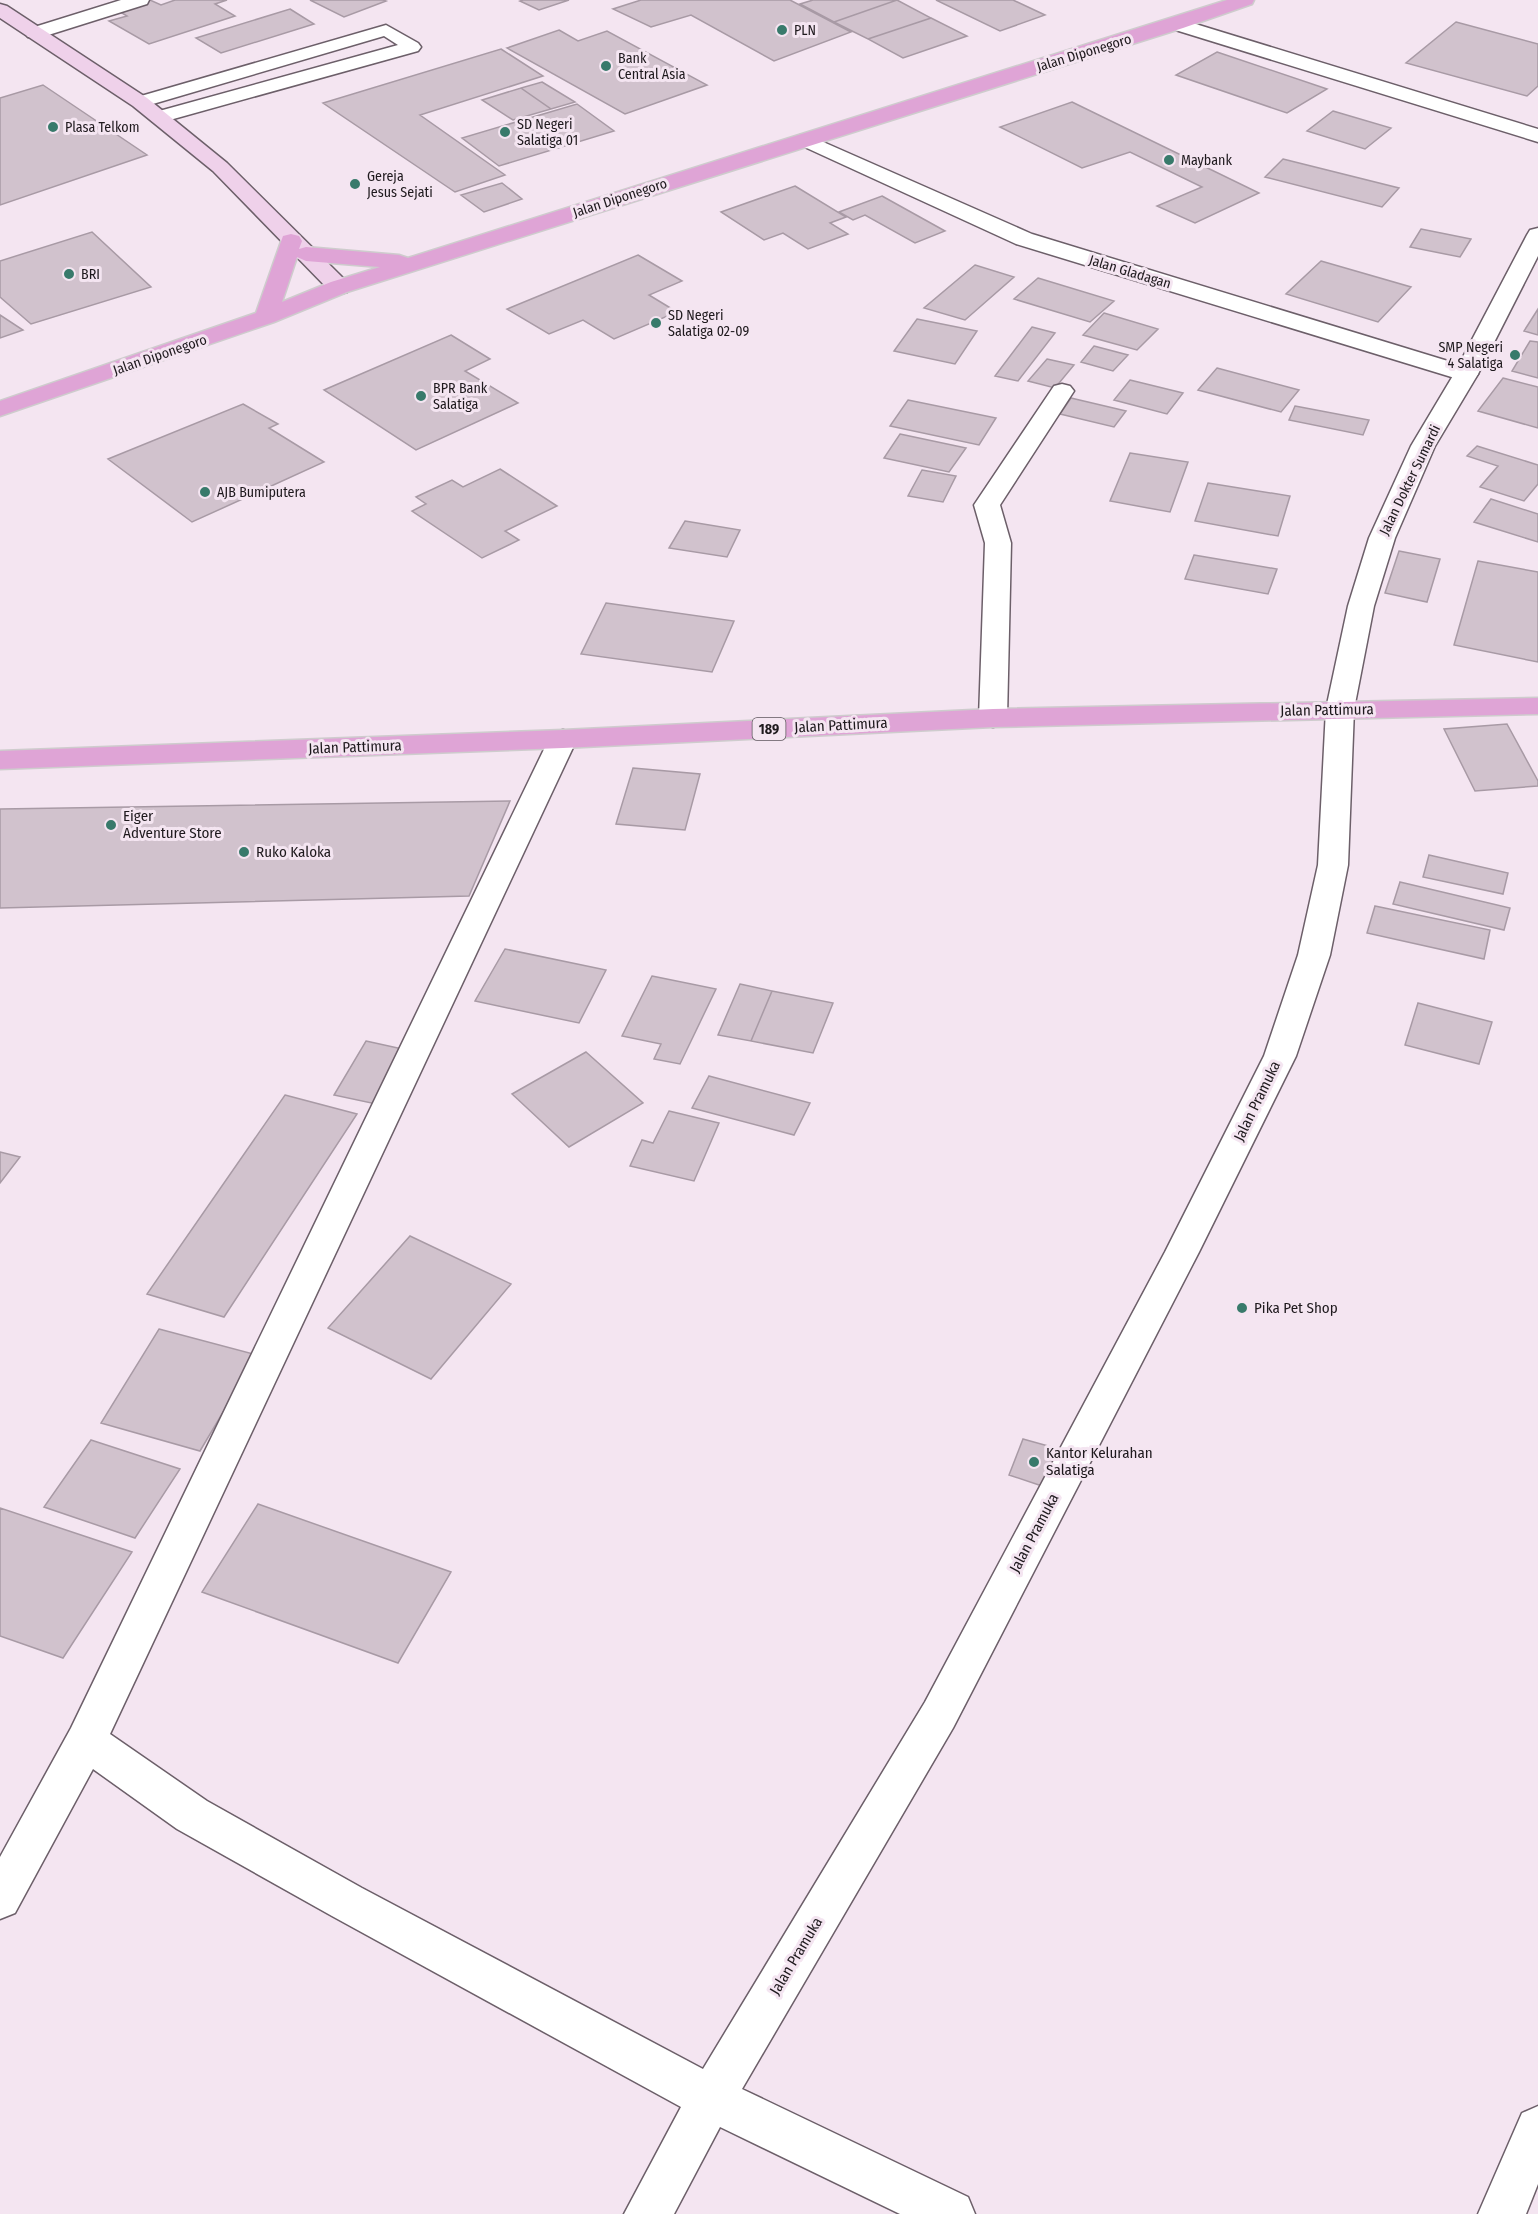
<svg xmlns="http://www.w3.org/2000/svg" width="1538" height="2214" font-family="'Fira Sans Condensed',sans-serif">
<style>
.building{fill:#d1c2cd;stroke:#a89aa5;stroke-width:1.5}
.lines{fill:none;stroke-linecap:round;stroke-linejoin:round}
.service-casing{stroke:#6c5f69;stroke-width:3}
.minor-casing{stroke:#6c5f69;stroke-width:3}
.tertiary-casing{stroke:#6c5f69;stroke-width:3}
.secondary-casing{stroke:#6c5f69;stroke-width:3}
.primary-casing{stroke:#cecccd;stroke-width:3}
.service{fill:#fff;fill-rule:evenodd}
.minor{fill:#fff;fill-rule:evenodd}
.tertiary{fill:#fff;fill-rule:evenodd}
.secondary{fill:#efd1ea;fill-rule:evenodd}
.primary{fill:#dfa4d6;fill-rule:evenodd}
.poi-dot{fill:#387a6b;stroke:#f4e5f1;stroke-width:2}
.labels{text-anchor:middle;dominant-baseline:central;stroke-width:6;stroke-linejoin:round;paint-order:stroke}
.far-poi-label{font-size:14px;fill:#1e191d;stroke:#f4e5f1;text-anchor:start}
.far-street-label{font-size:14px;fill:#1e191d;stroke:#f4e5f1}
.shield{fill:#f4e5f1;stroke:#5e565d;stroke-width:1.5}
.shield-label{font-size:14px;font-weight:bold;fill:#1e191d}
.street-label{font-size:15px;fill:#1e191d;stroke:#f4e5f1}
.poi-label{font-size:15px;fill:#1e191d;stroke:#f4e5f1;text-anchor:start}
</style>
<rect width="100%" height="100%" fill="#f4e5f1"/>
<path class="building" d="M150,0L161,5L175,0H227L215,4L235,16L149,44L109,21L127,16L117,10Z
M310,0H383L386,1L344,17Z
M523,0H569L539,10L520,1Z
M641,0H790L851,32L774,61L691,15L651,27L613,9Z
M813,0H897L834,22L800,4Z
M897,0L931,18L868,39L834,22Z
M936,0H1013L1045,15L1000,31Z
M290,9L314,24L221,53L196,38Z
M931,18L967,36L903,58L868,39Z
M1456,22L1538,44V86L1527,96L1406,63Z
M559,30L578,41L607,31L707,85L625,114L507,48Z
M501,49L543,76L420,115L505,175L455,192L323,103Z
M1217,52L1327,89L1287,113L1176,75Z
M542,82L575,102L551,109L521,88Z
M43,85L147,155L0,205V98Z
M521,88L551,109L513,120L482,100Z
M1072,102L1259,193L1195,223L1157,206L1202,187L1130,152L1082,168L1000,127Z
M577,104L614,131L499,166L462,138Z
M1333,111L1391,128L1365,149L1307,131Z
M1283,159L1399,188L1382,207L1265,177Z
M502,183L522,199L484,212L461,195Z
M795,186L846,217L830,223L848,234L808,249L783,233L764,240L721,212Z
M882,196L945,231L915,243L865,215L853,220L839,212Z
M1421,229L1471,239L1460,257L1410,247Z
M92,232L151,287L31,324L0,297V261Z
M638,255L682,281L649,295L677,312L614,339L583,320L549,334L507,309Z
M1321,261L1411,287L1378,322L1286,294Z
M975,265L1014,277L965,320L924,308Z
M1038,278L1114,301L1090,322L1014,299Z
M1538,309V335L1524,331Z
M1104,313L1158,329L1137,350L1083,335Z
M0,315L23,330L0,338Z
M917,319L977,331L955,364L894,351Z
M1032,327L1055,333L1018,381L995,376Z
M451,335L490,359L465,371L518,403L416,450L324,390Z
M1530,341L1538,342V378L1512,371Z
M1094,346L1128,355L1113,371L1081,362Z
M1047,359L1074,365L1055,388L1028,381Z
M1217,368L1299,390L1281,412L1198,390Z
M1503,378L1538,387V428L1478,411Z
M1130,380L1183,393L1167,414L1114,400Z
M1071,398L1126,411L1114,427L1060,414Z
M908,400L996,418L979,445L890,426Z
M243,404L278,424L269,428L324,462L192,522L108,459Z
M1295,406L1369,420L1363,435L1289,420Z
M900,434L966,448L949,472L884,458Z
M1477,446L1538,465V484L1524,501L1480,487L1498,466L1467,456Z
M1130,453L1188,462L1170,512L1110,501Z
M500,469L557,506L505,531L519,540L482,558L412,511L426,504L416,497L452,480L463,487Z
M922,470L956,476L943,502L908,496Z
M1208,483L1290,496L1278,536L1195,521Z
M1491,499L1538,514V542L1474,522Z
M685,521L740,530L727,557L669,548Z
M1399,551L1440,559L1427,602L1385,593Z
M1194,555L1277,569L1268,594L1185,579Z
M1478,561L1538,572V662L1454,645Z
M606,603L734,621L712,672L581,654Z
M1507,724L1538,781V786L1475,791L1444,729Z
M633,768L700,774L685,830L616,824Z
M510,801L469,896L0,908V809Z
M1429,855L1508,873L1503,894L1423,877Z
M1400,882L1510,908L1504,930L1393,904Z
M1375,906L1490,930L1484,959L1367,933Z
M505,949L606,970L579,1023L475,1001Z
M652,976L716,989L680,1064L654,1059L661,1044L622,1036Z
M740,984L772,991L751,1041L718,1035Z
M772,991L833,1003L813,1053L751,1041Z
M1418,1003L1492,1022L1479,1064L1405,1045Z
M366,1041L407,1050L376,1104L334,1095Z
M586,1052L643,1103L569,1147L512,1094Z
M709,1076L810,1103L794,1135L692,1108Z
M285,1095L357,1114L224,1317L147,1294Z
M669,1111L719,1123L694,1181L630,1166L642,1140L653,1143Z
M0,1152L20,1157L0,1183Z
M410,1236L511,1284L431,1379L328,1328Z
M159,1329L257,1355L200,1451L101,1423Z
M1023,1439L1059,1449L1045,1487L1009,1475Z
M91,1440L180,1469L135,1538L44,1507Z
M258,1504L451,1572L398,1663L202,1592Z
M0,1508L132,1552L63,1658L0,1636Z"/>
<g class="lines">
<defs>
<path id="service" d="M386,25L418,43L421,47L418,51L159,123L152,121L150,117L152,113L398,45L384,36L146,106H134L131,102L134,98Z"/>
<path id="minor" d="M121,0H149L147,4L42,37H28L25,33L28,29Z
M805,134L1032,234L1474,369L1478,374L1474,379L1466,381L1458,379L1016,244L798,144L795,140L798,136Z
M1062,384L1070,386L1074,391L1000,505L1011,543L1007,718L1003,724L993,727L983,724L979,718L985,543L974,505L1054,386Z
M1340,701L1350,703L1354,709L1348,865L1330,955L1296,1056L1199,1252L953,1728L742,2089L968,2197L975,2214H900L720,2127L674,2214H624L681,2107L332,1916L177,1829L93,1769L15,1913L0,1919V1857L71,1728L549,739L553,733L563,730L573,733L577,739L110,1734L207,1801L362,1888L703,2069L925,1702L1165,1252L1264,1056L1298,955L1318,865L1326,709L1330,703Z
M1538,2106V2184L1526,2214H1478L1522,2113Z"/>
<path id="tertiary" d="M1176,18L1538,129V142L1169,28L1166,24L1169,20Z
M1538,228V256L1478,374L1435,446L1395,538L1374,606L1354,709L1350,715L1340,717L1330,715L1326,709L1348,606L1369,538L1411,446L1454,374L1527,235L1530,230Z"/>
<path id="secondary" d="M0,4L7,6L147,98L227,163L347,282L350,287L347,292L339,294L331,292L213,171L133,106L0,18Z"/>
<path id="primary" d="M1227,0H1254L1252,4L1183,28L347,292L274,322L0,416V401L256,313L283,236L291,234L299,236L302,241L299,249L306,247L399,255L408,258ZM297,257L306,261L380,267L331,282L282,302Z
M1538,698V714L993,727L563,748L0,769V751L563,730L993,709Z"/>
</defs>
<use href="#service" class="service-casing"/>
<use href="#minor" class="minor-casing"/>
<use href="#tertiary" class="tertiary-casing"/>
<use href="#secondary" class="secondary-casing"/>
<use href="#primary" class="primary-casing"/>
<use href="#service" class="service"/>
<use href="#minor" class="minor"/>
<use href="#tertiary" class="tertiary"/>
<use href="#secondary" class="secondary"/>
<use href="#primary" class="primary"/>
</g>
<g class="poi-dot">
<circle cx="782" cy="30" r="6"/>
<circle cx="606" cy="66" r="6"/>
<circle cx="53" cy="127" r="6"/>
<circle cx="505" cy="132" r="6"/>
<circle cx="1169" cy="160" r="6"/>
<circle cx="355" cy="184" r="6"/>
<circle cx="69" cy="274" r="6"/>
<circle cx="656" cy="323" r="6"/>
<circle cx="1515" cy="355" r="6"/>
<circle cx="421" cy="396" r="6"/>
<circle cx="205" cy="492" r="6"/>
<circle cx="111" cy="825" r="6"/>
<circle cx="244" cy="852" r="6"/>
<circle cx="1242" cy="1308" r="6"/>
<circle cx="1034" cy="1462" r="6"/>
</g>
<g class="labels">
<g class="far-poi-label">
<text x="794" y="30">PLN</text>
<text x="618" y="58">Bank<tspan x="618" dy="16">Central Asia</tspan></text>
<text x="517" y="124">SD Negeri<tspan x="517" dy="16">Salatiga 01</tspan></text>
<text x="65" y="127">Plasa Telkom</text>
<text x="1181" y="160">Maybank</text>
<text x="367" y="176">Gereja<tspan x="367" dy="16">Jesus Sejati</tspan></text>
<text x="81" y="274">BRI</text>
<text x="668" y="315">SD Negeri<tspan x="668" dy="16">Salatiga 02-09</tspan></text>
<text x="1503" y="347" text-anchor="end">SMP Negeri<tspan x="1503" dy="16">4 Salatiga</tspan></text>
<text x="433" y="388">BPR Bank<tspan x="433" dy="16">Salatiga</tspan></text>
<text x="217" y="492">AJB Bumiputera</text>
</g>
<g class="far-street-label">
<text transform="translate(1084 53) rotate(-17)">Jalan Diponegoro</text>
<text transform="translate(620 198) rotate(-18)">Jalan Diponegoro</text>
<text transform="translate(1130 272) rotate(17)">Jalan Gladagan</text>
<text transform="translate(160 355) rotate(-19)">Jalan Diponegoro</text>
<text transform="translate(1410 480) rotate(-64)">Jalan Dokter Sumardi</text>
</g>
<rect class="shield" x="752.5" y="718" width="33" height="22" rx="4.5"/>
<g class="shield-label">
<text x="769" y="729">189</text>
</g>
<g class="street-label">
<text transform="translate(1327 710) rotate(-1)">Jalan Pattimura</text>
<text transform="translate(841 725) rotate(-3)">Jalan Pattimura</text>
<text transform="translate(355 747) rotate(-2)">Jalan Pattimura</text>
<text transform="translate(1257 1101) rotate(-64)">Jalan Pramuka</text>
<text transform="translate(1034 1533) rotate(-62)">Jalan Pramuka</text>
<text transform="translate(796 1956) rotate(-59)">Jalan Pramuka</text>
</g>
<g class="poi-label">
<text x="123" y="816">Eiger<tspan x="123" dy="17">Adventure Store</tspan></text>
<text x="256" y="852">Ruko Kaloka</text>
<text x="1254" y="1308">Pika Pet Shop</text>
<text x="1046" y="1453">Kantor Kelurahan<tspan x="1046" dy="17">Salatiga</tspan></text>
</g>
</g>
</svg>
